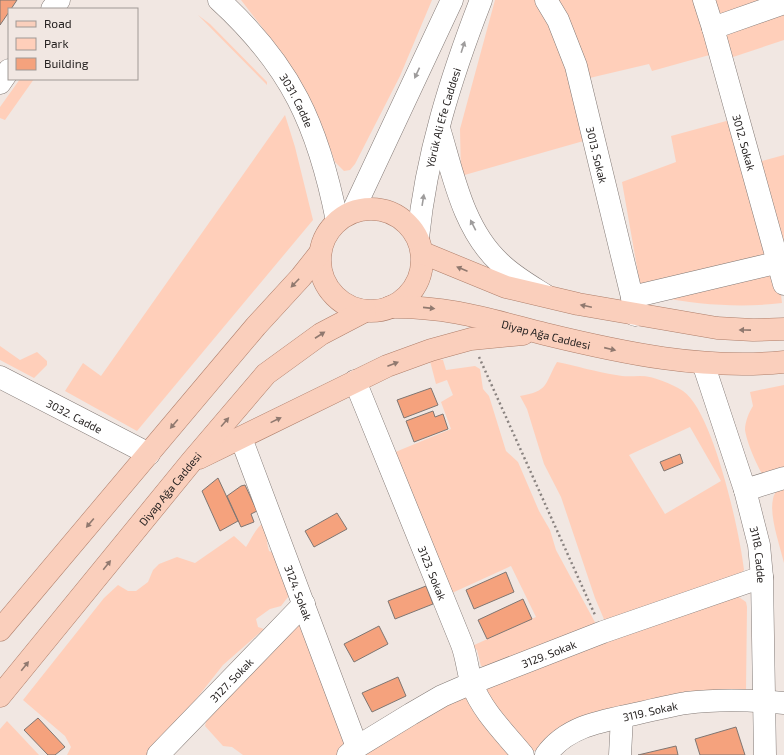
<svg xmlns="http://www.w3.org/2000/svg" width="784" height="755" font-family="'Exo 2',sans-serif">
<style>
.green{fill:#ffcfba;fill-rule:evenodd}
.building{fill:#f5a27d;stroke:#7f7672}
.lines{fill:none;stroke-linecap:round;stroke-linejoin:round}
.minor-casing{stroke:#837a76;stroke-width:23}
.major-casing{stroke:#ae7e6a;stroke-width:23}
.path{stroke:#8a8380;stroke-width:2.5;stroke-dasharray:2 3;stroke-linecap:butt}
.minor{stroke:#fff;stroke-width:22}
.major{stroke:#facfbc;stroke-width:22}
.oneway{fill:#9e9c9c}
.oneway2{fill:#90796f}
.labels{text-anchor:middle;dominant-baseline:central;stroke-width:3.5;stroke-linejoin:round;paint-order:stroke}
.street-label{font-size:11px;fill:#272322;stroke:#f1e7e2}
</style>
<rect width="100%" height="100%" fill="#f1e7e2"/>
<path class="green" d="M241,0H432L400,76L355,164L350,170L344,171L335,162L319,119L275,44Z
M495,0H537L564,46L587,140L461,176L460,129Z
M549,0H695L713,54L652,71L649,64L581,80Z
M710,0H772L719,15Z
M784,10V40L727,59L725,37L729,30Z
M198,15L210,24L267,82V85Z
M20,79H34L5,120L0,118V107Z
M285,115L295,147L313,220L137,431L65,391L83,363L101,376Z
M730,120L767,253L760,257L640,284L622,182L676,162L671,136Z
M784,155V252L755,163Z
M771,268L779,279L782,303C742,308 699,305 659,297Z
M0,346L20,360L37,352L47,361V365L34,378L0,360Z
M435,358L443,360L446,370L475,366L480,369L483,389L489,396L506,451L518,462L539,511L550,530L556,550L597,626L487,668L481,666L477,650L472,646L536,617L511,566L452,593L393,453L451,429L441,402L453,395L447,380L436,384L430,361Z
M557,362C577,366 596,372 616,375C624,377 632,376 640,376C654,376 672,384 683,391C713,411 740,533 744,570L738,577L606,624L595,598L561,497L544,464L527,409L520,396C549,391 544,385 557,362ZM690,427L721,481L665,514L629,455Z
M784,385V472L764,477C757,466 747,443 745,430C745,422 749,412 753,406L750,392Z
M784,485V563C780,546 769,516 773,499C774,492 779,489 784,485Z
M264,522C267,532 266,542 269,551L278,555L290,588L288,597L281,606L270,609L256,619L258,627L264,629L223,665L152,755H67L71,747L65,736L23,700L104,598L118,585L128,591H136L148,582L153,570L159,564L177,557L195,563L234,536L246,547C252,538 255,529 264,522Z
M736,595L746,602L747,607L746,690L543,747L532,752L521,742L483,688L580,648Z
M299,618L347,741L338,755H243L232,747L223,746L205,726L207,717Z
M465,697L471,699L515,755H360L442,705Z
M7,721L39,755H0V729Z"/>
<path class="building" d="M0,0H17L11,9H9V12L0,25Z
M431,388L438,405L404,418L397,400Z
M433,411L435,417L443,414L448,429L414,442L406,421Z
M680,454L683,463L664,471L660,462Z
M218,478L238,521L220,531L202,491Z
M245,485L257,511L251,514L254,522L241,527L227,496L241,486Z
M337,513L347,529L314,547L305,531Z
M506,572L514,592L474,609L466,590Z
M426,586L433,604L395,619L388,601Z
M523,599L532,619L487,639L478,620Z
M379,626L388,644L354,662L344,644Z
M398,677L406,696L372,712L362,693Z
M38,718L65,747L55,755H48L24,730Z
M736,727L745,755H700L695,739Z
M676,746L678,755H638Z"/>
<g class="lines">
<defs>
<g id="minor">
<path id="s1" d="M219,0C291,66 318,125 337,221"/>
<path id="s2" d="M546,0L558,20L576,66L632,297L635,315"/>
<path id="s3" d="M704,0L713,28L784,284"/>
<path d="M52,9L59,0"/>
<path d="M713,28L784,3"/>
<path d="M0,83L9,70"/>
<path d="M439,128C453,174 463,229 500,263C513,276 529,285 545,295"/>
<path d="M353,211L452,0"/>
<path id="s4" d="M418,238C426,156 451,77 481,0"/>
<path d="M632,297L784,261"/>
<path id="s5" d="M703,363L745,490L759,545L762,577L765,755"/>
<path id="s6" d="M0,377L149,454"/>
<path id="s7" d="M355,381L461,642C467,656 467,670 472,684C482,711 505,733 523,755"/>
<path id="s8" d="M241,438L357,747"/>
<path d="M745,490L784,478"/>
<path id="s9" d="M158,755L304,604"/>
<path id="s10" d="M348,755L357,747L411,714L442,696L472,683L603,632L762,577"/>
<path id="s11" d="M546,755C567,726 602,721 635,714C652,710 669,706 686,703C718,699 752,700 784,703"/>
<path d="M620,755L622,717"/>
</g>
<g id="major">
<circle cx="371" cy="260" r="51"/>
<path d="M423,253L506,287L578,304L717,328L753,330L784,329"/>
<path id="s12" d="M390,307C448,306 490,320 545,334C623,353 703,370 784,362"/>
<path d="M199,458L387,366L431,350L471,339L523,334"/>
<path d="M0,630L256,326L301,277L320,253"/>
<path id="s13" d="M0,696L191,462L266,374L321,334L365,311"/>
</g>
</defs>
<use href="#minor" class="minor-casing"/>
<use href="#major" class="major-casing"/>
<path class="path" d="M479,357L595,615"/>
<use href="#minor" class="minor"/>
<use href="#major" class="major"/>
</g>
<defs><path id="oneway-solid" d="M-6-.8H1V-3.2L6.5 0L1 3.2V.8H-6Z"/></defs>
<g class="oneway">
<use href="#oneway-solid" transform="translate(463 47) rotate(-72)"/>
<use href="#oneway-solid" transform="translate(417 73) rotate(115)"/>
<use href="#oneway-solid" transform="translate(423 200) rotate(-81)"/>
<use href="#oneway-solid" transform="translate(473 225) rotate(-117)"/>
</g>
<g class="oneway2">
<use href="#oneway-solid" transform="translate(462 269) rotate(-157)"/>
<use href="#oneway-solid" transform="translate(295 283) rotate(134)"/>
<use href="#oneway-solid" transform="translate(586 306) rotate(-168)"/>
<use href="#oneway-solid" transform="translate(429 308) rotate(6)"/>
<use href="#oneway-solid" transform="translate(745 330) rotate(-179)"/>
<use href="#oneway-solid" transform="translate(320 335) rotate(-33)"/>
<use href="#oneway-solid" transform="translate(610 349) rotate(13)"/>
<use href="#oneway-solid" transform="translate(393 364) rotate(-21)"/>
<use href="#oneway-solid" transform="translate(276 420) rotate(-26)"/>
<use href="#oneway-solid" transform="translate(225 422) rotate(-49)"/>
<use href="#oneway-solid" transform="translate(174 424) rotate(130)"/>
<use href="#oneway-solid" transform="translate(90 523) rotate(130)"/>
<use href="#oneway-solid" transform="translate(107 565) rotate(-51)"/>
<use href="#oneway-solid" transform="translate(25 666) rotate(-51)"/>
</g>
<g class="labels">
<g class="street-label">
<text stroke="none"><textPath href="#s1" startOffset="128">3031. Cadde</textPath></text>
<text stroke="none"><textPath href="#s4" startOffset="123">Yörük Ali Efe Caddesi</textPath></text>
<text stroke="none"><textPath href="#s3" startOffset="148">3012. Sokak</textPath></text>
<text stroke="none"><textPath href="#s2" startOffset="164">3013. Sokak</textPath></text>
<text stroke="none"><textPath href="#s12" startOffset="159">Diyap Ağa Caddesi</textPath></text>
<text stroke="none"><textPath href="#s6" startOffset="84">3032. Cadde</textPath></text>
<text stroke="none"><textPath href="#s13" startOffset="268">Diyap Ağa Caddesi</textPath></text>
<text stroke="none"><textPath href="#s5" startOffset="200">3118. Cadde</textPath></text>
<text stroke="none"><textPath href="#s7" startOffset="207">3123. Sokak</textPath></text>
<text stroke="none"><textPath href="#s8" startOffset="165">3124. Sokak</textPath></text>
<text stroke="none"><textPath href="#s10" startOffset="226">3129. Sokak</textPath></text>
<text stroke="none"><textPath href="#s9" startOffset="105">3127. Sokak</textPath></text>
<text stroke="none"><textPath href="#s11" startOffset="116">3119. Sokak</textPath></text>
</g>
</g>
<rect x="8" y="8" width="130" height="72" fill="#f1e7e2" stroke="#a09995"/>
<rect x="16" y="21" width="20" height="6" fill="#facfbc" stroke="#a09995"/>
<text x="44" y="28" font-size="12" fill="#272322">Road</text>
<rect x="16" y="38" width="20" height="12" fill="#ffcfba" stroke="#a09995"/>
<text x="44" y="48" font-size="12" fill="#272322">Park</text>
<rect x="16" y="58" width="20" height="12" fill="#f5a27d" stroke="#a09995"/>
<text x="44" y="68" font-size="12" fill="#272322">Building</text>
</svg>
